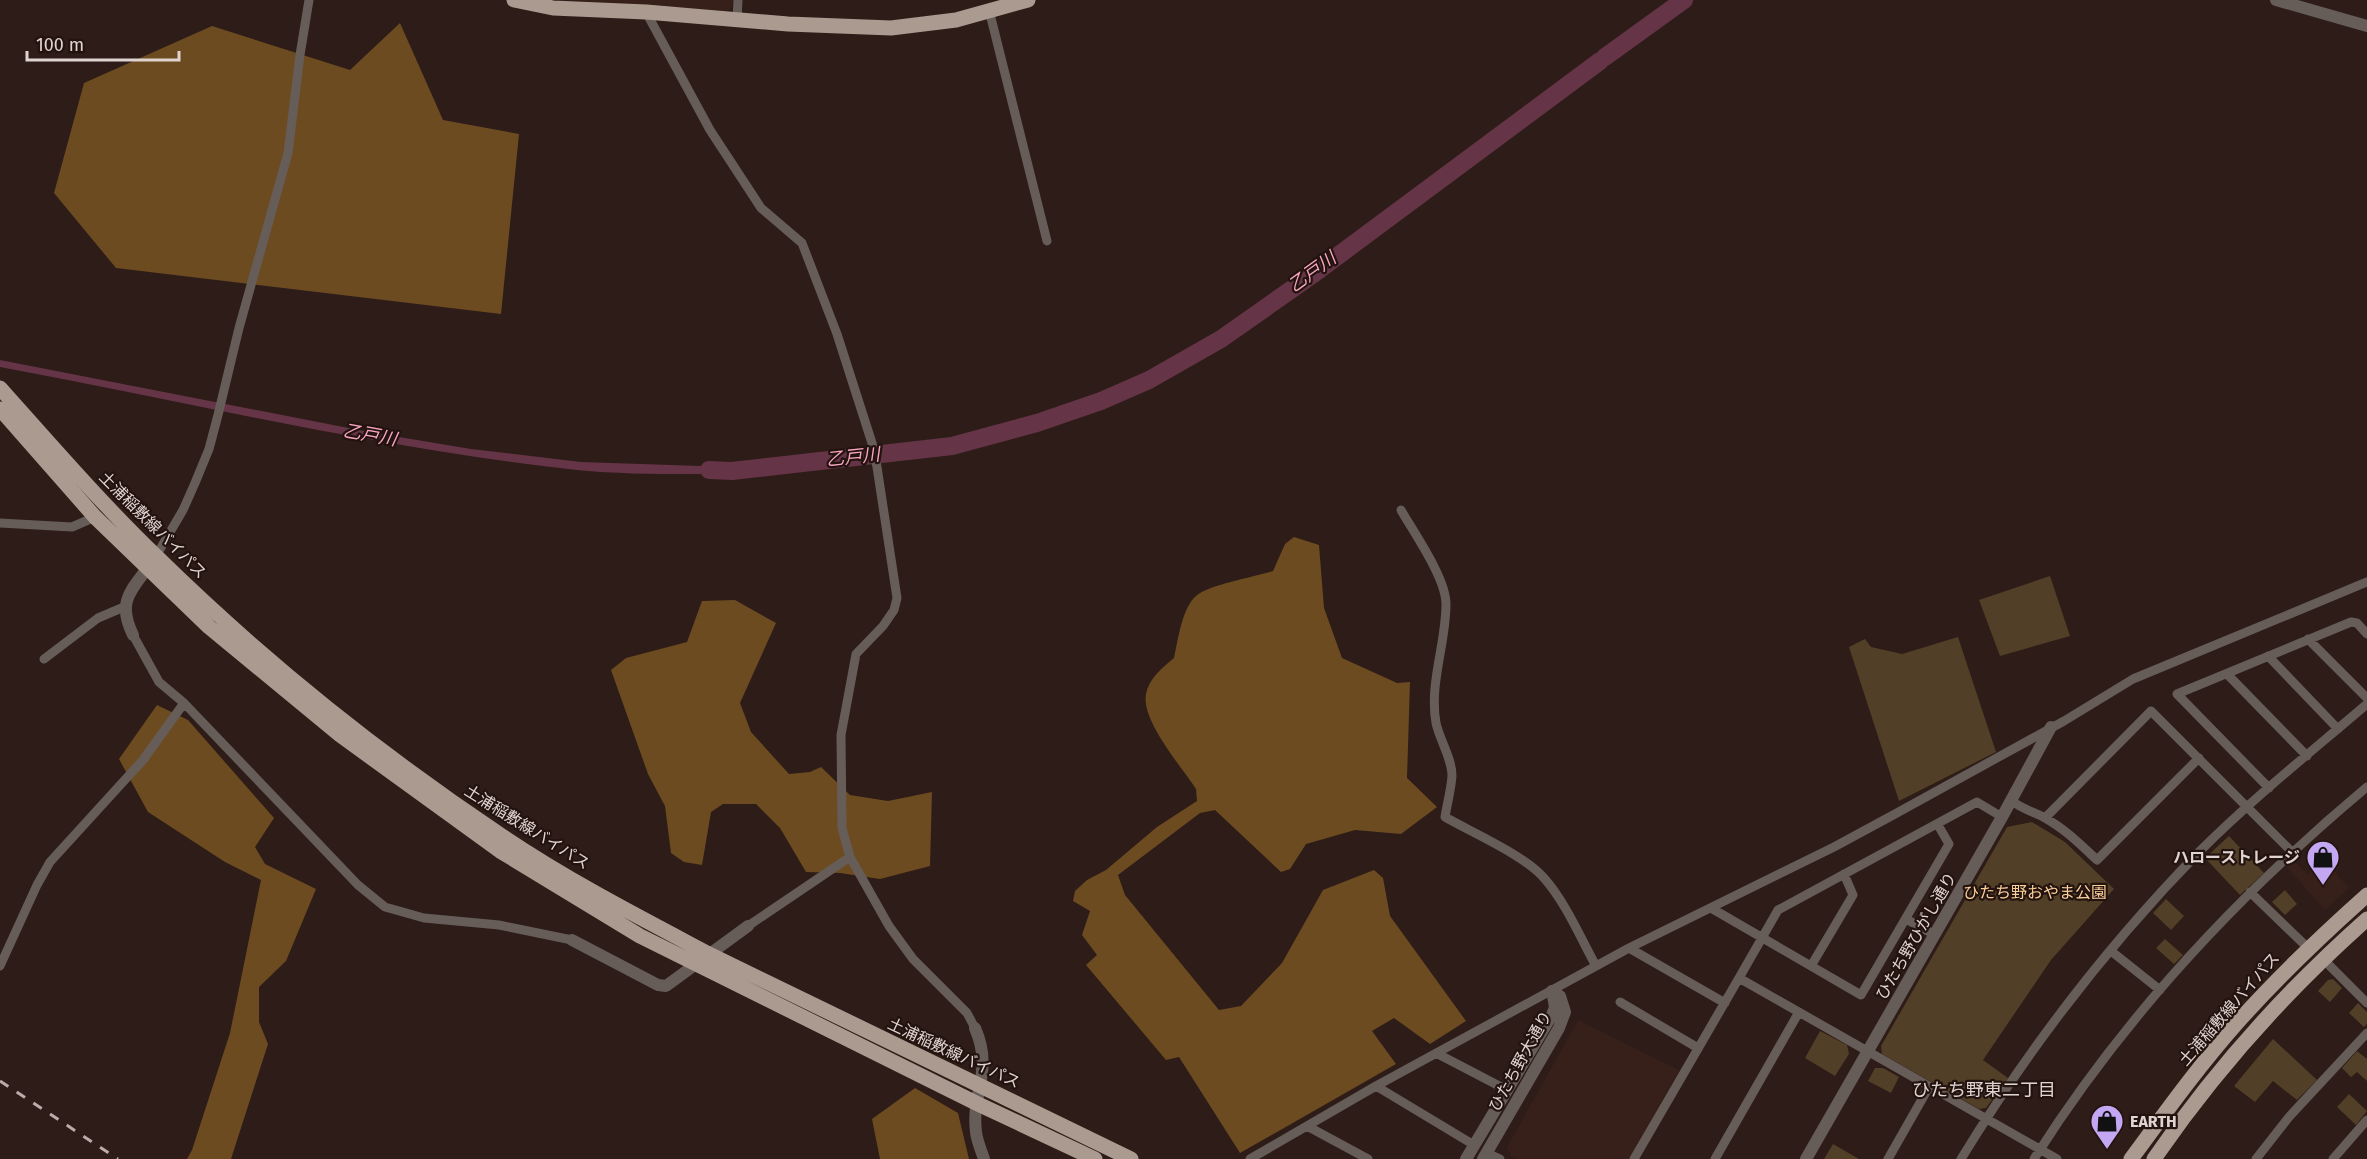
<svg xmlns="http://www.w3.org/2000/svg" width="2367" height="1159" font-family="'Fira Sans','Noto Sans JP',sans-serif">
<style>
.built{fill:#38201a}
.green{fill:#523f27}
.forest{fill:#6c4b20}
.water{fill:#653447}
.lines{fill:none;stroke-linecap:round;stroke-linejoin:round}
.river{stroke:#653447;stroke-width:18}
.minor{stroke:#665d59;stroke-width:9}
.tertiary{stroke:#665d59;stroke-width:12}
.primary{stroke:#ab9a90;stroke-width:15}
.rail{stroke:#b9aca9;stroke-width:3;stroke-dasharray:10 10;stroke-linecap:butt}
.labels{text-anchor:middle;dominant-baseline:central;stroke-width:4.5;stroke-linejoin:round;paint-order:stroke}
.street-label{font-size:16px;fill:#e0d4d1;stroke:#23130f}
.poi-label{font-size:16px;font-weight:bold;fill:#e0d4d1;stroke:#23130f;text-anchor:end}
.park-label{font-size:16px;fill:#fbcf9b;stroke:#23130f}
.water-label{font-size:18px;font-style:italic;fill:#f9a6c3;stroke:#23130f}
.neighbourhood-label{font-size:18px;fill:#e0d4d1;stroke:#23130f}
</style>
<rect width="100%" height="100%" fill="#2d1c18"/>
<path class="built" d="M563,0H732V7L727,11Z
M2293,859L2307,874L2324,859L2349,888L2325,910L2285,865Z
M1578,1020L1679,1070L1629,1159H1517L1511,1156L1507,1147Z"/>
<path class="green" d="M2050,576L2070,636L2000,656L1979,600Z
M1958,637L1996,752L1899,801L1849,647L1865,639L1871,647L1902,654Z
M2032,822L2065,842L2114,889L2051,960L1983,1060L2008,1078L1986,1108L1979,1109L1882,1054L1881,1046L2007,827Z
M2229,836L2264,873L2240,895L2205,858Z
M2285,890L2297,904L2285,915L2272,902Z
M2166,899L2184,916L2171,930L2153,913Z
M2165,939L2183,955L2174,964L2156,948Z
M2333,979L2342,988L2330,1002L2318,991L2328,980Z
M2358,1003L2367,1012V1024L2364,1027L2349,1013Z
M1820,1031L1847,1045L1849,1054L1835,1076L1805,1058Z
M2273,1039L2317,1080L2297,1100L2273,1081L2255,1102L2234,1086Z
M2357,1051L2367,1059V1081L2357,1072L2351,1077L2342,1068Z
M1875,1068H1883L1899,1077L1891,1093L1868,1081Z
M2349,1094L2367,1111L2356,1125L2337,1107Z
M1833,1144L1859,1159H1824Z"/>
<path class="forest" d="M400,23L443,120L519,134L501,314L116,268L54,193L84,83L212,26L350,70Z
M1294,537L1319,545L1324,608L1342,658L1397,683L1410,682L1407,778L1437,807L1401,834L1355,830L1306,844L1290,869L1281,872L1215,810L1200,813L1118,875L1125,895L1219,1010L1241,1006L1282,963L1323,890L1374,870L1383,878L1390,916L1466,1021L1430,1044L1394,1018L1372,1031L1396,1064L1240,1153L1179,1057L1166,1060L1086,965L1097,955L1082,935L1090,911L1073,901L1075,891L1087,880L1106,870L1157,827L1197,801L1196,789C1182,767 1141,721 1146,694C1149,678 1163,667 1174,658C1178,640 1182,608 1196,596C1208,585 1255,577 1273,571L1285,544Z
M735,600L776,623L740,703L751,732L789,774L810,772L821,767L850,795L888,801L932,792L930,866L880,879L840,873L806,872L780,828L756,804H723L711,812L702,865L684,862L671,853L665,806L648,774L611,670L626,658L687,642L702,601Z
M157,705L188,720L274,818L255,847L265,864L316,889L286,961L259,987V1022L268,1044L231,1159H187L192,1150L230,1033L261,880L225,862L148,812L119,759Z
M915,1088L958,1113L969,1159H880L872,1119Z"/>
<path class="water" d="M0,360L369,432L471,449L581,462L731,467L732,474C681,474 628,475 577,470C383,449 192,403 0,367Z"/>
<g class="lines">
<path class="river" d="M1605,57L1684,0
M709,470L732,471L952,446L1037,423L1101,401L1149,380L1221,339L1312,275L1600,61"/>
<path class="minor" d="M989,10L1047,241
M646,12L710,130L761,208L802,243L837,334L872,443L877,467L897,598L894,610L883,626L856,654L841,735L842,828L850,857L889,926L913,959L967,1013L975,1028
M737,20L738,0
M1401,510C1414,533 1446,578 1446,604C1446,644 1429,683 1436,723C1440,741 1452,758 1452,776C1451,790 1447,804 1445,817C1473,833 1524,855 1544,878C1566,903 1580,937 1596,966
M0,523L72,527L95,517
M156,556L183,510L195,483L209,449L218,415L239,328L288,153L300,55L309,0
M133,635L159,682L184,703L358,885L385,907L424,918L499,925L572,940
M2308,639L2367,698
M2268,656L2338,729
M44,659L98,618L124,607
M2227,674L2307,756
M2269,788L2177,694L2351,622L2357,623L2367,634
M2012,801C2022,809 2034,812 2045,818C2065,829 2081,845 2097,860L2199,758
M2045,818L2151,711L2293,853
M2250,892L2308,948
M1711,908L1861,995L1949,844L1938,825
M1906,919L1935,935
M748,926L850,857
M1629,948L1725,1003
M2111,951L2160,990
M2323,959L2367,1003
M0,966L37,885L50,862L143,760L184,703
M1811,966L1853,895L1844,874
M1739,978L1778,910L1977,802L2002,817
M1620,1002L1698,1048
M1436,1053L1507,1090
M1376,1086L1474,1145
M1307,1126L1368,1159
M1487,1153L1500,1159
M1250,1159L1376,1086L1629,948L1834,847L1895,814L2064,721L2133,679L2367,582
M1634,1159L1739,978L2057,1159
M1715,1159L1799,1012
M1888,1159L1929,1087
M1961,1159C2029,1048 2109,944 2200,851C2252,799 2311,752 2367,704
M2034,1159C2123,1018 2239,894 2367,787
M2256,1159L2289,1117L2367,1033
M2333,1159L2367,1120"/>
<path class="tertiary" d="M2276,0L2367,26
M133,635C116,600 132,590 152,562
M572,940L658,985L666,986L748,926
M975,1028C994,1072 971,1091 976,1132C977,1141 981,1150 984,1159
M1466,1159L1552,1015L1555,1007L1552,991
M1483,1159L1559,1028L1565,1012L1560,996L1552,991
M1806,1159L2002,817L2051,727"/>
<path class="primary" d="M514,0L553,8L646,12L788,24L891,28L956,20L1028,0
M0,388C51,445 101,503 156,556C262,660 378,753 502,836C567,880 639,917 709,954L1131,1159
M0,409L95,517L209,627L340,735L500,851L640,936L978,1104L1095,1159
M2131,1159C2165,1113 2198,1067 2236,1024C2277,978 2321,936 2367,895
M2154,1159C2215,1070 2287,990 2367,919"/>
<path class="rail" d="M0,1081L118,1159"/>
</g>
<defs>
<symbol id="shop-pin" viewBox="-11 -11 22 30"><path d="M0 17L-7.5 6A9.5 9.5 0 1 1 7.5 6Z" fill="#c3a7f2" stroke="#23130f"/><path d="M-5-2.5h2.3a2.7 3.5 0 0 1 5.4 0H5L5.5 6h-11ZM-1.5-2.5h3a1.5 2.3 0 0 0-3 0Z" fill="#111"/></symbol>
</defs>
<g fill-rule="evenodd">
<use href="#shop-pin" x="2304" y="838" width="38" height="52"/>
<use href="#shop-pin" x="2088" y="1102" width="38" height="52"/>
</g>
<g class="labels">
<g class="street-label">
<text transform="translate(153 525) rotate(45)">土浦稲敷線バイパス</text>
<text transform="translate(527 827) rotate(32)">土浦稲敷線バイパス</text>
<text transform="translate(1916 936) rotate(-60)">ひたち野ひがし通り</text>
<text transform="translate(2229 1009) rotate(-49)">土浦稲敷線バイパス</text>
<text transform="translate(954 1053) rotate(25)">土浦稲敷線バイパス</text>
<text transform="translate(1520 1061) rotate(-61)">ひたち野大通り</text>
</g>
<g class="poi-label">
<text x="2300" y="857">ハローストレージ</text>
<text x="2130" y="1121" text-anchor="start">EARTH</text>
</g>
<g class="park-label">
<text x="2035" y="892">ひたち野おやま公園</text>
</g>
<g class="water-label">
<text transform="translate(1312 272) rotate(-36)">乙戸川</text>
<text transform="translate(370 435) rotate(10)">乙戸川</text>
<text transform="translate(853 457) rotate(-6)">乙戸川</text>
</g>
<g class="neighbourhood-label">
<text x="1984" y="1090">ひたち野東二丁目</text>
</g>
</g>
<path d="M27 51v9h152v-9" fill="none" stroke="#e0d4d1" stroke-width="3"/>
<text x="36" y="51" font-size="18" fill="#e0d4d1" stroke="#23130f" stroke-width="4.5" paint-order="stroke">100 m</text>
</svg>
